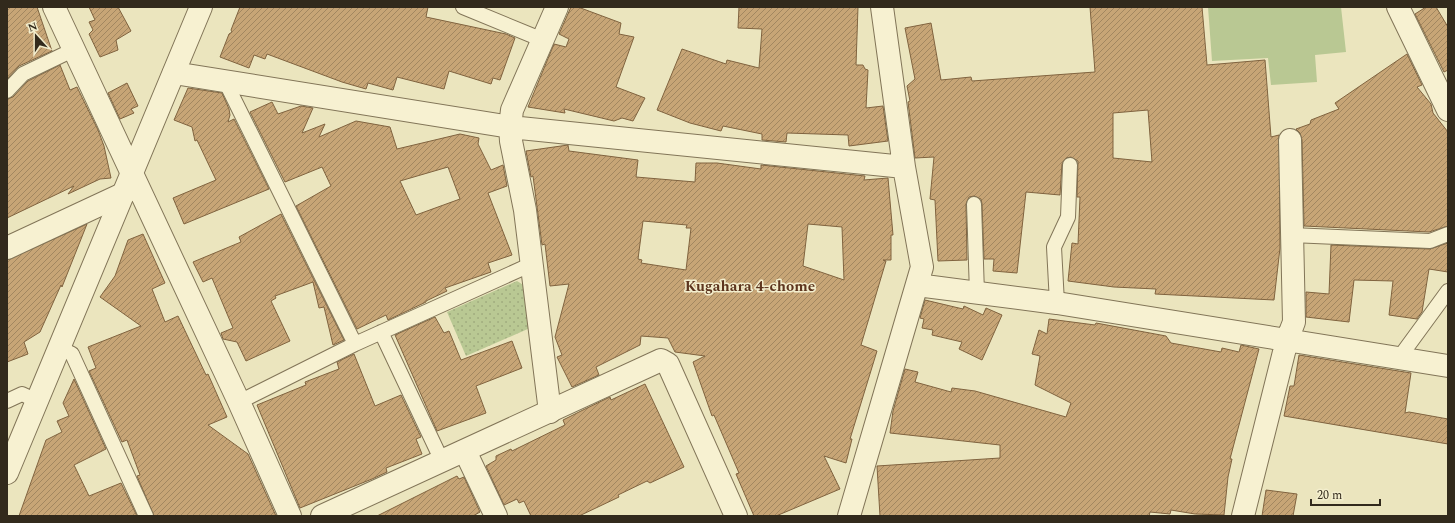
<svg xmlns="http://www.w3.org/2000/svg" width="1455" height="523" font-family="Spectral,serif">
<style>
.grass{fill:url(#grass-dots)}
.garden{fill:#b9c893}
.building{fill:url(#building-hatch);stroke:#80633f;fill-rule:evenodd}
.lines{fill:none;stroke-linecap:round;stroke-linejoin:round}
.service-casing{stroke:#827558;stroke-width:16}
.minor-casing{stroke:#827558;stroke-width:24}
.tertiary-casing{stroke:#827558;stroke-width:24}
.service{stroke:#f7f1d1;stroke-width:14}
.minor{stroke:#f7f1d1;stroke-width:22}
.tertiary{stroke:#f7f1d1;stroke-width:22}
.labels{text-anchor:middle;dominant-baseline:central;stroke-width:3;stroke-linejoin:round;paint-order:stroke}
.neighbourhood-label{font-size:15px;font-weight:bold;fill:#5d351e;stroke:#f3eecd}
</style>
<defs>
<pattern id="grass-dots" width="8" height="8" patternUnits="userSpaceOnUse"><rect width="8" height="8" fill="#b9c893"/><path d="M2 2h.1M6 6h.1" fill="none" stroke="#a0ac7e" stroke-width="1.8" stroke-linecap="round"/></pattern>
<pattern id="building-hatch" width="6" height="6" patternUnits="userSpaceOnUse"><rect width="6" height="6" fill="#c7a576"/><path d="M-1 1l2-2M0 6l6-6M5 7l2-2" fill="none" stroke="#a28760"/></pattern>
</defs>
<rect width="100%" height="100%" fill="#ebe5be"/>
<path class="grass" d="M517,281L525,286L530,328L466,356L447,312Z"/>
<path class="garden" d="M1208,7H1341L1346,52L1315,55L1317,82L1271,85L1268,58L1212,61Z"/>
<path class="building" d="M7,7H37L52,51L19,66L7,79Z
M89,7H118L131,31L116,40L118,50L100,57L89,34L93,30L89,22L95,20Z
M240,7H428L426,17L506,34L515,38L500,80L493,78L491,84L449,71L444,89L397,77L393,90L368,83L366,89L342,82L267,54L265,59L254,55L249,68L220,57L229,34L232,32L231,30Z
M571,7H578L621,23L619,34L634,37L616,87L645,98L633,121L622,118L614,121L564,109L565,113L528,107L554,44L566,47L569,39L559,34Z
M739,7H858L856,65H863L865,69L868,70L866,108L883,106L888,141L849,146L848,135L787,133L786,142L762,140V134L723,126L721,131L690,123L657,110L682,49L726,64L727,60L759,68L762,29L738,28Z
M1090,7H1202L1207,65L1265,60L1271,137L1279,135L1280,248L1274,300L1155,294L1156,289L1114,287L1068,281L1072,243L1078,244L1080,197H1077L1078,161L1071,157L1066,158L1062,164L1060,195L1026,192L1017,273L993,271L994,259H984L982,204L981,199L974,196L969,197L966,204L967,260L938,261L935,200L930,199L934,157L915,158L908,102L910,101L907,86L915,79L905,28L931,23L941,80L971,77L972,81L1095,72ZM1148,110L1152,162L1113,158V113Z
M1426,7H1436L1448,27V70L1444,72L1415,14Z
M1407,54L1422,85L1417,87L1431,104L1433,113L1448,132V226L1429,232L1304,226L1302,140L1300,133L1296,129L1310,124L1311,120L1339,109L1335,103Z
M60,65L70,90L77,87L98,130L104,146L111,178L100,179L68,194L74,186L7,218V99L13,97L28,81Z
M127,83L138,106L131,109L134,113L120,119L108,93Z
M188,88L222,93L229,109L230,115L228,122L234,119L269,189L184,224L173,198L216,180L197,140L195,141L192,127L174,120Z
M272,102L278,114L301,106L313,108L302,133L325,124L319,137L356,121L390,127L397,149L460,134L479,138L478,144L491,170L503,165L507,186L488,193L512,255L488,263L491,272L445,288L447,291L426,301V302L388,320L386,315L357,329L296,206L331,186L322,167L285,182L250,112ZM448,167L460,199L416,215L400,181Z
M568,145L569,151L638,160L636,177L695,182L696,163H717L761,169V165L865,176L864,180L888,178L893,235H891V260H883L886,261L861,345L877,351L850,439H852L846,463L824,456L840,489L776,516H754L736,474L739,473L714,415L712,416L693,362L705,356L675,352L668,338L641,336L640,345L596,367L599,375L572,387L557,357L562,355L555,337L569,284L550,286L545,244L542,245L533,176L531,177L526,151ZM643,221L687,225L686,228H691L686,270L641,263L642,260L638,259ZM808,224L842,227L844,280L803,266Z
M281,214L344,340L333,345L324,307L319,308L313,282L275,296L276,298L271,301L290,341L246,361L237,342L223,339L221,333L233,328L212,278L203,282L193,262L241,242L239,237Z
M87,224L62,287L61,285L40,332L24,342L28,354L7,362V260Z
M143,234L165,283L152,289L165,322L178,316L206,375L208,374L227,417L208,425L248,454L276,516H154L137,476L140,475L127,440L122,442L89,371L96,368L88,347L141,326L100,297L115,276L128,240Z
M1448,243V272L1429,269L1422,312L1417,319L1389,315L1393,281L1354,280L1349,322L1306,317V292L1329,294L1331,245L1430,249Z
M925,300L963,309L964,306L983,315L986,308L1002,315L982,360L959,349L962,342L932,335L933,330L922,328L924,319L920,318Z
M435,317L444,333L449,331L461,360L512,341L522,368L476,386L486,413L437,431L395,335Z
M1049,319L1095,325L1096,323L1166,336L1171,343L1221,352L1222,348L1239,352L1241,345L1259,349L1230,459H1232L1228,477L1224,515L1195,514L1171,510L1170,514L1150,512L1149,516H880L877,466L1000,458V445L890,433L893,411L905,369L918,372L915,382L951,392L952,388L975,391L1066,417L1071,403L1035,385L1040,356L1032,354L1039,330L1047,334Z
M354,354L375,406L401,395L421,437L416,439L422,454L386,468L387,472L372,479L300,508L257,405L306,385L305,382L339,369L337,362Z
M1299,355L1411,373L1405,413L1409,412L1448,419V444L1284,416L1290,386H1294Z
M74,379L106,449L74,465L89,496L121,483L137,516H19L46,440L62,432L57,421L69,416L63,403Z
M645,384L684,467L650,483L647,481L618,495L619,497L579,516H531L524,501L519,503L517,499L504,505L486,466L496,460V456L511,449L512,451L565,425L563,420L583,410L610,397L611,400Z
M457,476L459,479L464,477L480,512L473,516H377Z
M1266,490L1297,494L1293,516H1262Z"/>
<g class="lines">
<defs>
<path id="service" d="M463,7L543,40
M225,81L355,344
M7,91L23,74L75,49
M974,204L977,293
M1291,235L1430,241L1448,234
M1057,303L1054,247L1068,217L1070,165
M381,332L442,461
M60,348L72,354L146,516
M1399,358L1448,291
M7,401L22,394L37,401
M239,402L355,344L532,264"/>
<path id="minor" d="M54,7L239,402L290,516
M1398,7L1448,110
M174,73L510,127L904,167
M7,248L125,193
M917,285L1057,303L1448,366
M550,412L525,210L511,141L510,127L512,110L557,7
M465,451L496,516
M849,516L922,267L904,167L882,7
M1243,516L1287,340L1294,322L1290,140"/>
<path id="tertiary" d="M7,473L201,7
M322,516L661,360L668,364L736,516"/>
</defs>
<use href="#service" class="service-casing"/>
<use href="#minor" class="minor-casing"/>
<use href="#tertiary" class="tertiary-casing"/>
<use href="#service" class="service"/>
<use href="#minor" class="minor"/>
<use href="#tertiary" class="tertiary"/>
</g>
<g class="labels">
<g class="neighbourhood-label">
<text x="750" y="286">Kugahara 4-chome</text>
</g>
</g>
<rect width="1455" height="523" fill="none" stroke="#322a1c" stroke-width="16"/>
<g transform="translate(36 36) rotate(339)" stroke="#f3eecd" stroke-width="3" paint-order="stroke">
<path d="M0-3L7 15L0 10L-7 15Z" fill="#322a1c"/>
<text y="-6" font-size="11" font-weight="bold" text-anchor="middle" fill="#322a1c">N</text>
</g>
<path d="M1311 499v6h69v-6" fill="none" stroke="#322a1c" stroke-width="2"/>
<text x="1317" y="499" font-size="12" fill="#322a1c" stroke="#f3eecd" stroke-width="3" paint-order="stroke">20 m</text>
</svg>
